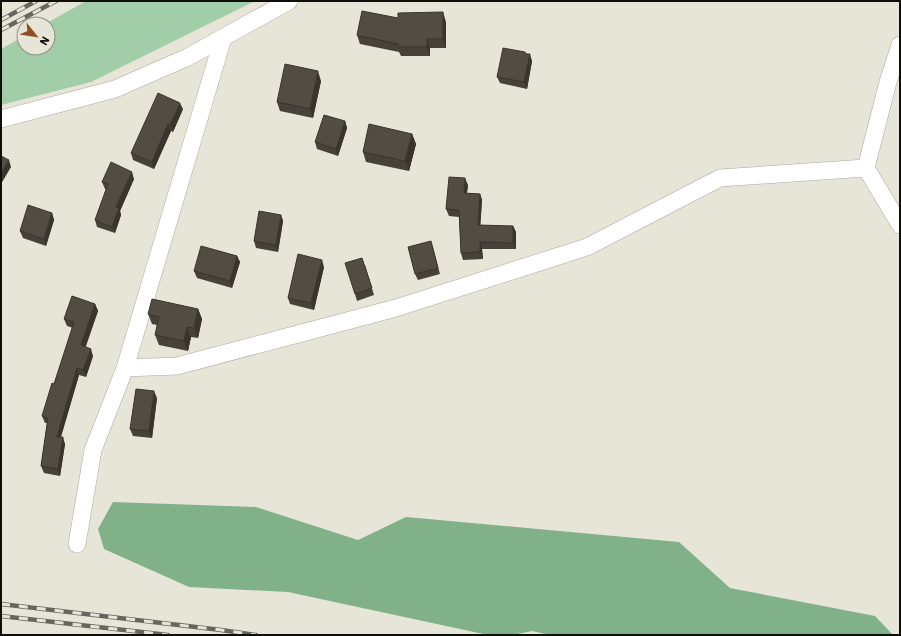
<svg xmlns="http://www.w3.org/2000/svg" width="901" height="636" font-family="'IBM Plex Sans',sans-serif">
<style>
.green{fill:#a1cda8}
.forest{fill:#80b189}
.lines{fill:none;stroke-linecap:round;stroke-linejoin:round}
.minor-casing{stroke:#aaa89b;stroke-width:18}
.minor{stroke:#fff;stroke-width:17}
.rail-casing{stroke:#67665e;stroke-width:4.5}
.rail{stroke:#e7e5d8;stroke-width:3;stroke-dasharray:9;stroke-linecap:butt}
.wall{fill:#474139}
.shaded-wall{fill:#39352e}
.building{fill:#524c42;stroke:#39352e}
</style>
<rect width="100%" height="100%" fill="#e7e5d8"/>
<path class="green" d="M86,1H255L91,82L1,105V49L24,36V48H48V24H45Z"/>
<path class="forest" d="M113,502L256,507L358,540L406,517L679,542L730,588L875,616L893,635H550L532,631L513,635H488L288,592L189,587L104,549L98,529Z"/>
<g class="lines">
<defs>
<path id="minor" d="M900,45L888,82L866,168L900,225
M1,119L115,89L188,57L289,1
M125,368L177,366L396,308L587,247L720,178L866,168
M77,544L93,450L125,368L223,38"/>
</defs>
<use href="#minor" class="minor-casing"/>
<use href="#minor" class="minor"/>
<defs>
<path id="rail" d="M1,20L36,1
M1,30L56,1
M1,604L221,630L256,635
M1,616L168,635"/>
</defs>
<use href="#rail" class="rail-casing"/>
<use href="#rail" class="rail"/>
</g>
<path class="wall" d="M398,18L446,22V48H430V56H401L399,52L360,44L357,35Z
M526,54L532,61L527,89L500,83L497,77Z
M321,81L313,118L280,111L277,102Z
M183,109L173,132L171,131L154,169L133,160L131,153Z
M345,121L347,128L338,156L317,149L315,142Z
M412,134L416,144L409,171L366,162L363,152Z
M134,179L120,211L121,215L115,233L97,227L95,220L106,189H105L102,182Z
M468,185L467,193L480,194L482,200L480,225L513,226L516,232V249H482L483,259L463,260L461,253L459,217L449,216L446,209Z
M52,213L54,220L46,246L23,238L20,231Z
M281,215L283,221L278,252L256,248L254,241Z
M433,248L440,274L418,280L415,274Z
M237,256L240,262L232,288L197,278L194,271Z
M365,265L374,295L357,301L355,294Z
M324,267L314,310L290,304L288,298Z
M95,304L98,311L85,347L93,356L86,377L79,375L61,437L65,444L60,476L44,473L41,466L47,423H45L42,416L54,384L73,328L67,326L64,319Z
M198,309L202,319L198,338L191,337L188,351L159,345L155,335L157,325L152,324L148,314Z
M157,398L152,438L133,436L130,429Z"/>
<path class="shaded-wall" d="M443,12L446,22V48L443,39Z
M427,39L430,48V56L427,47Z
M530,54L532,61L527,89L524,82Z
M318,71L321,81L313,118L310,109Z
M180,103L183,109L173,132L170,125Z
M345,121L347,128L338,156L336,149Z
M168,124L171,131L154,169L152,162Z
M412,134L416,144L409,171L405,161Z
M9,160L11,167L1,184V173Z
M132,172L134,179L120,211L121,215L115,233L112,227L116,207Z
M465,178L468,185L466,199L464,193Z
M480,194L482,200L480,232L478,225Z
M52,213L54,220L46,246L44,239Z
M281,215L283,221L278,252L276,245Z
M513,226L516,232V249L513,243Z
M480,242L482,249L483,259L480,252Z
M237,256L240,262L232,288L230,281Z
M322,260L324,267L314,310L311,303Z
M95,304L98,311L84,352L81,345Z
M198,309L202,319L198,338L194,328Z
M187,327L191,337L188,351L184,341Z
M91,349L93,356L86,377L83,370Z
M77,368L79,375L59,443L57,437Z
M154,391L157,398L152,438L149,431Z
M63,437L65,444L60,476L58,469Z"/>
<path class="building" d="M362,11L398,18V13L443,12V39H427V47H398V44L357,35Z
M503,48L525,52L526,54H530L524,82L497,77Z
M285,64L318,71L310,109L277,102Z
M158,93L180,103L170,125L168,124L152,162L131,153Z
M324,115L345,121L336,149L315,142Z
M369,124L412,134L405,161L363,152Z
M1,156L9,160L1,173Z
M111,162L132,172L116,207L119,208L112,227L95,220L108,184L102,182Z
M449,177L465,178L464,193L480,194L478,225L513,226V243L480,242V252L461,253L459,210L446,209Z
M28,205L52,213L44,239L20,231Z
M259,211L281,215L276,245L254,241Z
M431,241L438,268L415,274L408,247Z
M201,246L237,256L230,281L194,271Z
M298,254L322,260L311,303L288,298Z
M362,258L372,288L355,294L345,263Z
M72,296L95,304L81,345L91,349L83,370L77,368L57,437H63L58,469L41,466L48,418L42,416L52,383L54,384L74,322L64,319Z
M152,299L198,309L194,328L187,327L184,341L155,335L159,317L148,314Z
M136,389L154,391L149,431L130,429Z"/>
<rect width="901" height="636" fill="none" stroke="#0f0e09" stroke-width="4"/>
<g transform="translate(36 36) rotate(120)"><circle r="19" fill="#e7e5d8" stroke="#918f85"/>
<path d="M0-3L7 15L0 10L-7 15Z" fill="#944e25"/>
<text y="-6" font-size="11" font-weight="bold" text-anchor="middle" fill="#0f0e09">N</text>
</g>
</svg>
